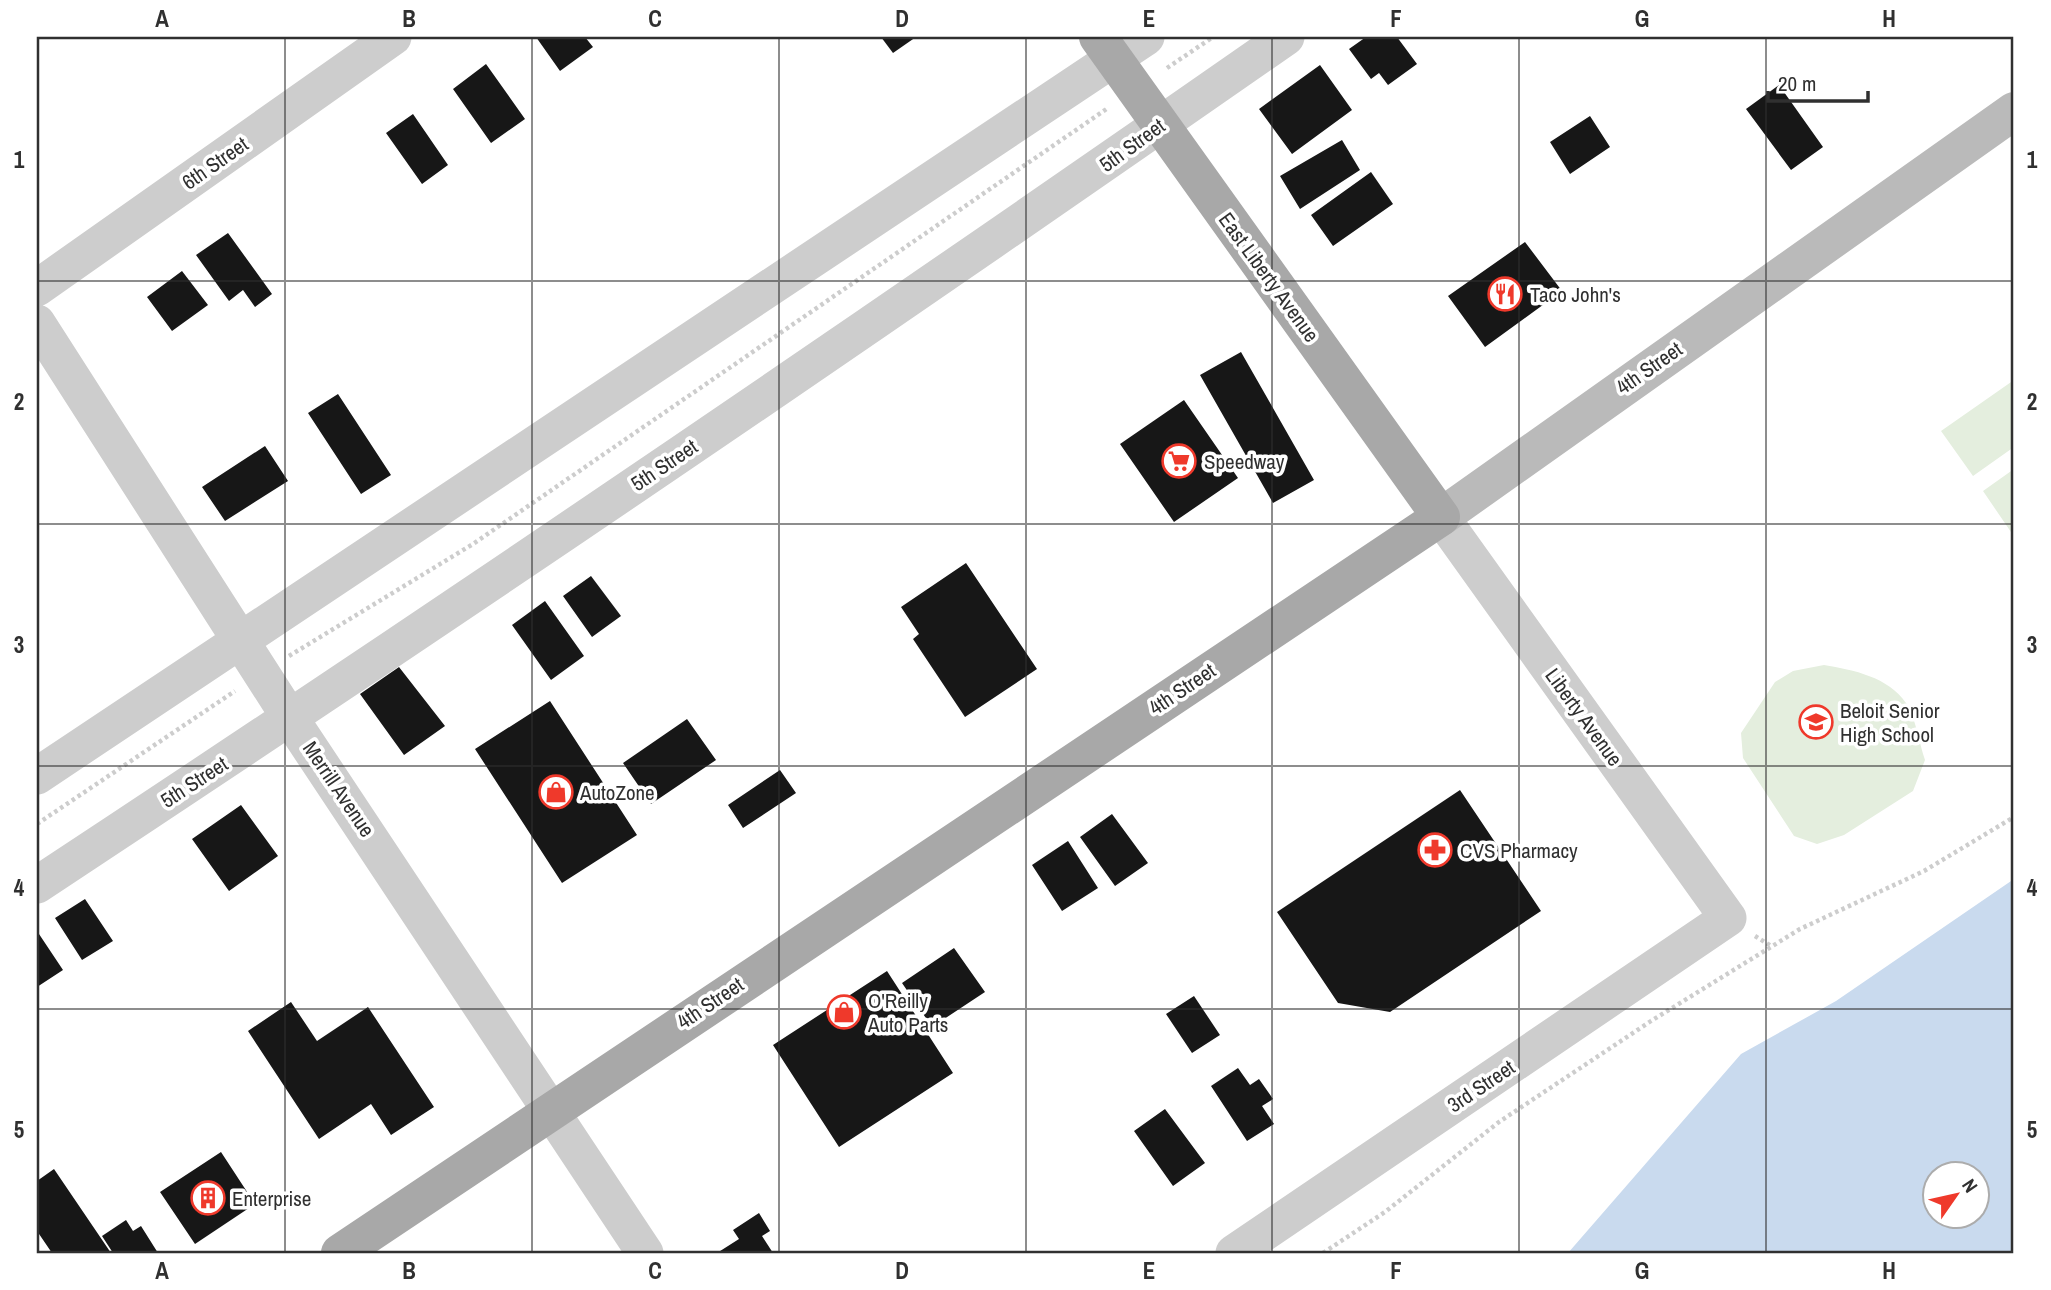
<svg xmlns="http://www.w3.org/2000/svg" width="2051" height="1290" font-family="'Archivo Narrow',sans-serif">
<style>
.green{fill:#e4eede}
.water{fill:#c9daee;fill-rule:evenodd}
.building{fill:#171717}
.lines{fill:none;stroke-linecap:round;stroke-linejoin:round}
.path{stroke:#cdcdcd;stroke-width:4.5;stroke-dasharray:3.5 3.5;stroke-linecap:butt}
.street{stroke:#cdcdcd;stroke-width:37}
.secondary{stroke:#bababa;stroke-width:38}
.primary{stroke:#a8a8a8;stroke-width:38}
.grid{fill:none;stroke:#303030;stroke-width:2;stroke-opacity:0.55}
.labels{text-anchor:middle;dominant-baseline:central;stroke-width:7;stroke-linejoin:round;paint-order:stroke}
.street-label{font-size:21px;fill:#303030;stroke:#fff}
.poi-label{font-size:21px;fill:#303030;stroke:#fff;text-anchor:start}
.neatline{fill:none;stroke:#303030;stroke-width:2.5}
.grid-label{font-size:23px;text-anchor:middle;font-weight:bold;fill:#303030}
</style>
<rect width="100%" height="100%" fill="#fff"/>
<path class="green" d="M2014,380V447L1973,476L1941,431Z
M2014,469V534L2013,535L1983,491Z
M1824,665C1854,670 1888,677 1906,703C1916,718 1919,743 1925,760L1913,791L1844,835L1817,844L1794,836L1743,758L1741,733L1775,682L1793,671Z"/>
<path class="water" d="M2014,879V1253H1568L1741,1054L1836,1001ZM1936,1174H1978V1216H1936Z"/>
<path class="building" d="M536,37H585L593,47L560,71Z
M881,37H916L893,53Z
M1366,37H1397L1417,64L1388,85L1379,73L1371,79L1349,49Z
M486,64L525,119L491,143L453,89Z
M1320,65L1352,110L1292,154L1259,109Z
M1779,85L1823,147L1791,170L1746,109Z
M413,114L448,165L422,184L386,133Z
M1590,116L1610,147L1570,174L1550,142Z
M1342,140L1360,170L1300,209L1280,176Z
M1371,172L1393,204L1333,246L1311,215Z
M228,233L272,294L255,307L243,290L229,301L196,255Z
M1525,242L1562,291L1485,347L1448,296Z
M182,271L208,305L172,331L147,297Z
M1241,352L1314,480L1273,503L1200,375Z
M338,394L391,475L361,494L308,413Z
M1184,400L1238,478L1174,522L1120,444Z
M265,446L288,481L225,521L202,487Z
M966,563L1037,669L965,717L913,639L919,634L901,607Z
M591,576L621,616L592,637L563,596Z
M545,601L584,656L551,680L512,625Z
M399,667L445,726L404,755L360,694Z
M550,701L637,835L562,883L475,749Z
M687,719L716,760L651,804L623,763Z
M780,770L796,793L743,828L728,805Z
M1460,790L1541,911L1390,1012L1338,1003L1277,912Z
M241,805L278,856L229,891L192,839Z
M1112,814L1148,863L1115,886L1080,837Z
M1068,841L1098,888L1062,911L1032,865Z
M85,899L113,941L82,960L55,918Z
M37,931L63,970L37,987Z
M954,948L985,992L932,1027L902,983Z
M887,971L953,1073L839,1147L773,1045Z
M1194,996L1220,1035L1192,1053L1166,1014Z
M291,1002L317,1041L368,1007L434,1107L391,1135L371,1104L319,1139L248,1031Z
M1238,1068L1250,1085L1259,1079L1273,1099L1262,1106L1274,1124L1247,1141L1211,1086Z
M1165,1109L1205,1163L1173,1186L1134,1131Z
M221,1152L255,1204L195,1244L160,1192Z
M54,1169L111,1253H52L37,1231V1181Z
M759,1213L770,1231L762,1236L773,1253H717L739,1239L733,1230Z
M126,1220L133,1231L141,1226L158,1253H113L102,1236Z"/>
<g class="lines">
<path class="path" d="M1167,68L1213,37
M289,656L473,544L1108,108
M37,824L235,691
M1755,936L1771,946
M1323,1253L1385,1212L1499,1122L1651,1021L1800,929L1924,871L2014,817"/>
<path class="street" d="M37,288L393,37
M37,323L290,718L645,1253
M37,776L1146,37
M37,885C457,608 873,325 1286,37
M1234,1253L1728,918L1441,517"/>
<path class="secondary" d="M1441,517L2014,111"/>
<path class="primary" d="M340,1253L1441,517L1098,37"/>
</g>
<path class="grid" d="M285,37V1253M532,37V1253M779,37V1253M1026,37V1253M1272,37V1253M1519,37V1253M1766,37V1253M37,281H2014M37,524H2014M37,766H2014M37,1009H2014"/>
<defs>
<symbol id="restaurant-ring" viewBox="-11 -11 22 22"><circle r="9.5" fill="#fff" stroke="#ef392b" stroke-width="1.5"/><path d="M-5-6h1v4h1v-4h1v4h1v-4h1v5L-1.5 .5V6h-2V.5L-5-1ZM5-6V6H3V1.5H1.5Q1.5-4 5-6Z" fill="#ef392b"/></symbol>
<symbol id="supermarket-ring" viewBox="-11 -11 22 22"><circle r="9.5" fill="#fff" stroke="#ef392b" stroke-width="1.5"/><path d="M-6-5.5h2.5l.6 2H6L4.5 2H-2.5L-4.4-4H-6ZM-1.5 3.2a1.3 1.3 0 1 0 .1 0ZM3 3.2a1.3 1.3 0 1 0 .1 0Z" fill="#ef392b"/></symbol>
<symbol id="school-ring" viewBox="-11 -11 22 22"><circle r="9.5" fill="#fff" stroke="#ef392b" stroke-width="1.5"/><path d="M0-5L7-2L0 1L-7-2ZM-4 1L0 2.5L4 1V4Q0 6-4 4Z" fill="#ef392b"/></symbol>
<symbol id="shop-ring" viewBox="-11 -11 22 22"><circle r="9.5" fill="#fff" stroke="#ef392b" stroke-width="1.5"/><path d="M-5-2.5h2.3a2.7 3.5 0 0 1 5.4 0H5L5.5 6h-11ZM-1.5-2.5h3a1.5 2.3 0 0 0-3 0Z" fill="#ef392b"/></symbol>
<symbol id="pharmacy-ring" viewBox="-11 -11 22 22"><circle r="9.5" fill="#fff" stroke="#ef392b" stroke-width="1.5"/><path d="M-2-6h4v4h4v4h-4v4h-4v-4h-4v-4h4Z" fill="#ef392b"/></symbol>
<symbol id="building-ring" viewBox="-11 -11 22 22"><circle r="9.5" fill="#fff" stroke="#ef392b" stroke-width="1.5"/><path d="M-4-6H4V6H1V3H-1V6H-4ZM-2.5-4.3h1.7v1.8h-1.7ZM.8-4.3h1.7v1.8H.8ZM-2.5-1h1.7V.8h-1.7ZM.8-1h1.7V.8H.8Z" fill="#ef392b"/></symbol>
</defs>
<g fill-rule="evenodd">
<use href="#restaurant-ring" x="1486" y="275" width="38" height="38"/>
<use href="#supermarket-ring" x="1160" y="442" width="38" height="38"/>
<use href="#school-ring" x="1797" y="703" width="38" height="38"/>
<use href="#shop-ring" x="537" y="773" width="38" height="38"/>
<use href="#pharmacy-ring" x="1416" y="831" width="38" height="38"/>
<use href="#shop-ring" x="825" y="993" width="38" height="38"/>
<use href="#building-ring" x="189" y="1179" width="38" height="38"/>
</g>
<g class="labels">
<g class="street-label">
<text transform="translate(1132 145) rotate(-36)">5th Street</text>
<text transform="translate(215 163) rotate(-35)">6th Street</text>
<text transform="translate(1269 277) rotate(54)">East Liberty Avenue</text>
<text transform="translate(1649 368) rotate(-35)">4th Street</text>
<text transform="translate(664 465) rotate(-34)">5th Street</text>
<text transform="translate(1182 689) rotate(-34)">4th Street</text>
<text transform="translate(1584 717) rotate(54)">Liberty Avenue</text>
<text transform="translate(194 782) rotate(-33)">5th Street</text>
<text transform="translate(339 789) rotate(56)">Merrill Avenue</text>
<text transform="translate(710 1003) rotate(-34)">4th Street</text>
<text transform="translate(1481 1086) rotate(-34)">3rd Street</text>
</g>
<g class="poi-label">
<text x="1530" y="294">Taco John's</text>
<text x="1204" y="461">Speedway</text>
<text x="1840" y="710">Beloit Senior<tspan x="1840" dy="24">High School</tspan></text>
<text x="580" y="792">AutoZone</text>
<text x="1460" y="850">CVS Pharmacy</text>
<text x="868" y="1000">O'Reilly<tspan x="868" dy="24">Auto Parts</tspan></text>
<text x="232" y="1198">Enterprise</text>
</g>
</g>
<rect width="2051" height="1290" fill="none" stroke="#ffffff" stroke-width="77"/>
<g transform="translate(1956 1195) rotate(56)"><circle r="33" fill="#ffffff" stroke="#acacac" stroke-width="2"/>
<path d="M0-5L12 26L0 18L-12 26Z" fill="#ef392b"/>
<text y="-10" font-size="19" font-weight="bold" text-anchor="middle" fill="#303030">N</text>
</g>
<path d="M1768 91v10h100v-10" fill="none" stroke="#303030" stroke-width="3.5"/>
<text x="1778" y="91" font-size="21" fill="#303030" stroke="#ffffff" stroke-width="5" paint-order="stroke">20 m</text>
<rect x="38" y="38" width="1974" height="1214" class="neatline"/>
<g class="grid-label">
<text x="162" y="27">A</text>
<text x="409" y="27">B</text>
<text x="655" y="27">C</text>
<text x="902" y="27">D</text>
<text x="1149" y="27">E</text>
<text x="1396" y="27">F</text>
<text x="1642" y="27">G</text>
<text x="1889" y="27">H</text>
<text x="19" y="168">1</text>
<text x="2032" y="168">1</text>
<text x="19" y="410">2</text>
<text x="2032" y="410">2</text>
<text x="19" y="653">3</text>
<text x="2032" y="653">3</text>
<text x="19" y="896">4</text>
<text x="2032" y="896">4</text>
<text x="19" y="1138">5</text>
<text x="2032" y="1138">5</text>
<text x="162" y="1279">A</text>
<text x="409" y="1279">B</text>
<text x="655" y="1279">C</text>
<text x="902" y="1279">D</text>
<text x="1149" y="1279">E</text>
<text x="1396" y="1279">F</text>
<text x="1642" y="1279">G</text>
<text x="1889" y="1279">H</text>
</g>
</svg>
